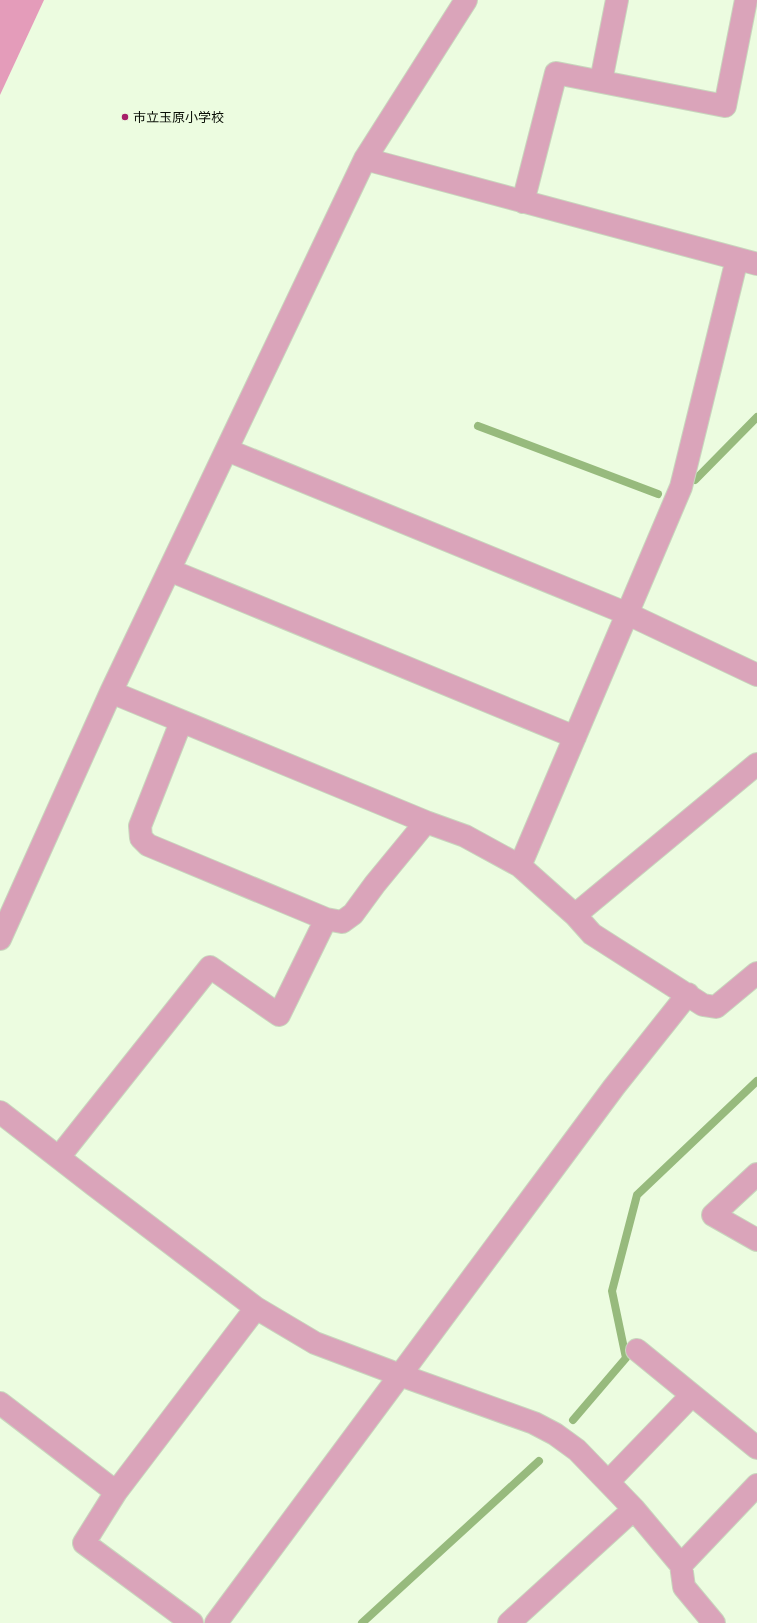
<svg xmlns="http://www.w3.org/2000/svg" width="757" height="1623" font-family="'Asap Condensed','Noto Sans JP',sans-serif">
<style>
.forest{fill:#e49cba}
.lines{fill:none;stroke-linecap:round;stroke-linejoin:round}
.stream{stroke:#97ba7d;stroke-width:8}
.minor-casing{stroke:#c8d6bd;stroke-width:24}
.minor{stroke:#daa4ba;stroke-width:22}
.poi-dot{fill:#a62069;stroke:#ecfce0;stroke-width:1.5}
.labels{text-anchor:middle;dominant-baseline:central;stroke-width:3;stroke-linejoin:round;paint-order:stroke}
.poi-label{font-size:13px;fill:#090e06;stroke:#ecfce0;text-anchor:start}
</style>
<rect width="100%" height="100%" fill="#ecfce0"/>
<path class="forest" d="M0,0H44L0,95Z"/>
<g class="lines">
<path class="stream" d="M478,426L658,494
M695,480L757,417
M573,1420L626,1358L612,1291L637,1195L757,1081
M362,1623L539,1461"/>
<defs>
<path id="minor" d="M601,81L617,0
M365,159L757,264
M523,202L556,73L725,106L746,0
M227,450L628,614L757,675
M169,570L575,737
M111,692L426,822L465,836L520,866L575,915L592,934L703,1005L716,1007L757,973
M181,722L140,826L141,838L148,845L326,919L342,922L353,914L375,884L426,822
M520,866L681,487L737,259
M575,915L757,764
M0,939L111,692L365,159L466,0
M0,1112L94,1185L256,1308L315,1343L400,1375L534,1423L555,1434L577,1450L634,1509L681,1565L684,1587L714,1623
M59,1157L210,967L279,1015L326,919
M757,1174L713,1215L757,1240
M637,1350L757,1448
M0,1403L116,1492
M608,1482L692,1395
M681,1565L757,1485
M192,1623L84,1543L116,1492L256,1308
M216,1623L614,1087L688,994
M509,1623L634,1509"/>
</defs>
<use href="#minor" class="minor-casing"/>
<use href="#minor" class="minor"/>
</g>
<circle class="poi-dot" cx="125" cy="117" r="4"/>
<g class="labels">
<g class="poi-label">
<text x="133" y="117">市立玉原小学校</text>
</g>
</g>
</svg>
